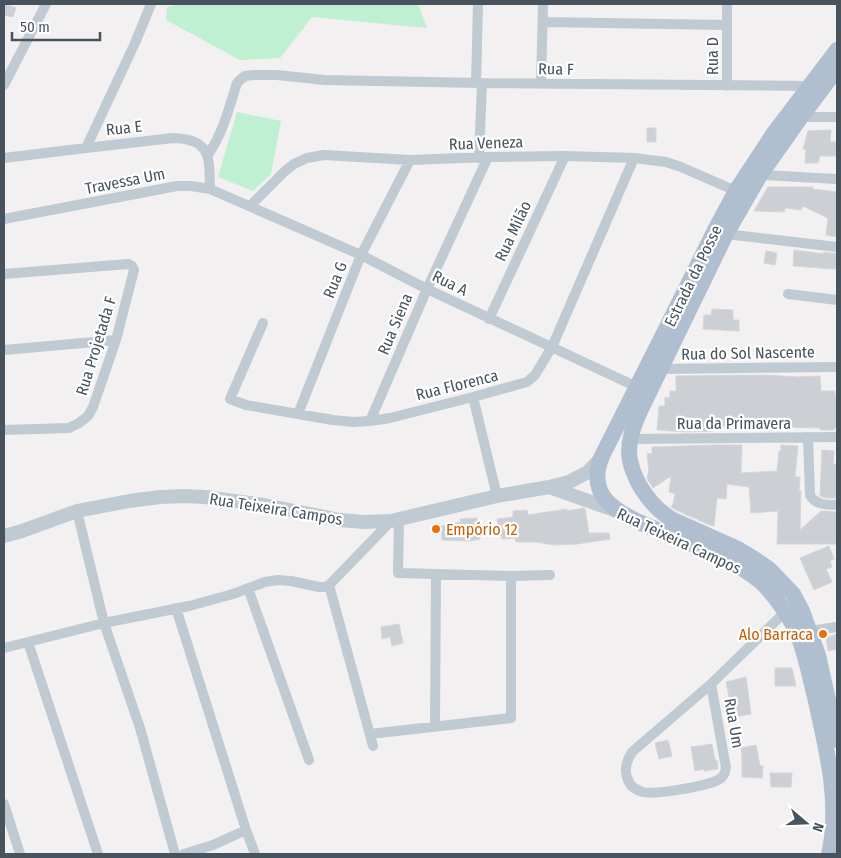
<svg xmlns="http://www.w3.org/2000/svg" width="841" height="858" font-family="'Fira Sans Condensed',sans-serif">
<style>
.green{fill:#bef0d1}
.building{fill:#cccfd4;stroke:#d4d6db}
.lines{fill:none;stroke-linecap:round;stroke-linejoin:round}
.minor{stroke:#c0cad2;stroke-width:10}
.tertiary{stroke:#c0cad2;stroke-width:14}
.primary{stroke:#afbfcf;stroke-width:16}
.food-dot{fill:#e8710a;stroke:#fff;stroke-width:2}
.labels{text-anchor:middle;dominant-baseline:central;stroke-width:4.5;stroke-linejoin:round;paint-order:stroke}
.street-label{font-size:16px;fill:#47535d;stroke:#fff}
.food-label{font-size:16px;fill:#c56008;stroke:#fff;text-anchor:start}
</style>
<rect width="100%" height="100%" fill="#f2f0f0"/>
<path class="green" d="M180,4H418L427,28L312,17L280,58L240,60L166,20L167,7Z
M237,112L281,121L271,174L253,191L218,177Z"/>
<path class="building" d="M4,4L16,8L13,17L4,15Z
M647,128H656V142H647Z
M831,130L830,142H837V156H820L818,163H805L806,149H803L808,131Z
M768,187H813V189L837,192V237L826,235L828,218L803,206L801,210L785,208L784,212L754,211Z
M794,250L824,254V252L837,254V268H835V269L793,266Z
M766,251L777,253L775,265L764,263Z
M712,309L733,310V320H739V331L703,329L704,315H711Z
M764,375L798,377L820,376L821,391H835V396H837V428H834V430H820V428L715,426L714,431L688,432L657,430L659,406H665V397L670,398V391H676V376Z
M716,445H742L741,473L777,471L779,451H781V445L798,446L795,477H800L799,491H801L800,530L821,511L837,512V544H777L778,511L751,513L749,487L727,484L726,499L717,498L714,526L710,525L698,520V519L694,518L684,514V513L676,510L671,507L673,504L675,494L669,492L671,476L653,488L648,480L647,477L649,472L647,453L652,454V447Z
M822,450L834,451L833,464H837V498H826L820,496Z
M583,508L585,509L589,533H609L610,539L577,544L554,545L536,542H516L515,538L502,539V536H500L497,519L513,517V511L527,510L528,515L567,509V511Z
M477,518L480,539L470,541L442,540L441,526L461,522L460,519Z
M829,546L834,559L830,561L832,567L826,569L832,582L814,590L800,558Z
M399,624L403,643L392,646L390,637L382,639L381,627Z
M837,634V649L828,651L826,638Z
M775,668H792L796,686H775Z
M746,677L751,714L733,717L726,682Z
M668,740L672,756L659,759L655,743Z
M712,744L715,760H717L718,769L704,771V769L695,771L691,747Z
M756,745L760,766H763L762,778L742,777V756L741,748Z
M770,773H792L791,787H771Z"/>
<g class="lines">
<path class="minor" d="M543,22L727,25
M476,83L478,4
M541,84L543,4
M4,85L46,4
M727,86V4
M801,117H837
M86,148L135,43L151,4
M208,155C223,133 229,108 237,83L240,80L245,76L254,75H277L324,80L482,83L810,86
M4,158L86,148L173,138C212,139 209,158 210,189
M479,158L482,83
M760,175L837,179
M250,206L284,172L294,164L307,158L324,155L410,160L488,157L565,156L634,158L666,162L681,167L736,191
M4,219L177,186H191L210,189L361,255L427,289L637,387
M726,234L837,247
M4,274L128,264L132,266L134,270L116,340L93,407L88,416L79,423L69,428L4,430
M788,294L837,300
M489,319L565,156
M263,323L230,399L246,405L333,420L353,422L370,421L390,418L473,397L527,382L535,375L552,347L634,158
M4,350L116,340
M659,369L837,367
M473,397L497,496
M298,414L361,255L410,160
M370,421L427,289L488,157
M808,437L810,495C815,505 827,505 837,505
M630,439L837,437
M77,511L104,623L140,728L175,854
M399,519L398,573L511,576L550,575
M329,585L373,746
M248,588L309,760
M176,608L246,830L213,845L184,854
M810,631L837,627
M28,642L98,854
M4,648L104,623L189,606L233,594L265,582L278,580L291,581L319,587H325L329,585L335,579L391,521
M711,684L726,768C725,773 723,778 718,780C706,786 656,795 643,792C635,790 629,785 627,777C624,768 627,760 632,752L711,684L785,612
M435,727L436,574
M370,734L511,718V576
M4,804L20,854
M246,830L255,854"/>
<path class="tertiary" d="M549,487L617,511
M4,536L22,531L77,511L129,501L160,497L184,496L205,497L264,505L340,520L364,522L391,521L497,496L549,487L569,482L588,472L602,457"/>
<path class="primary" d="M837,69L801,117L760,175L726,234L640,411C634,424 629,438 629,452C629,459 631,465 633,471C641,492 653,507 671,519L738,549L753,558L769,569L793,594L802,611L818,655L837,740
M829,854C841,804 826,747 815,697C809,674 805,650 795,628C786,612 775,595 761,582C735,559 689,544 657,530C639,522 618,514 605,499C595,486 596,470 602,456L667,327L715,230L736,191L774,133L837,50"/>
</g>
<g class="food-dot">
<circle cx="436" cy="529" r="5"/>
<circle cx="823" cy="634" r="5"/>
</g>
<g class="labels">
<g class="street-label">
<text transform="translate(712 56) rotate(-90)">Rua D</text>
<text transform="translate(556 69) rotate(1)">Rua F</text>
<text transform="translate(124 128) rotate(-6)">Rua E</text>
<text transform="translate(486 143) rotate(-2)">Rua Veneza</text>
<text transform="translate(125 181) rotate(-11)">Travessa Um</text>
<text transform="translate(513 231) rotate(-65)">Rua Milão</text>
<text transform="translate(693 276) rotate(-64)">Estrada da Posse</text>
<text transform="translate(335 280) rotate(-68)">Rua G</text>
<text transform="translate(450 283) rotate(26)">Rua A</text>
<text transform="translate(395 324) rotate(-67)">Rua Siena</text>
<text transform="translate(96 346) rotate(-73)">Rua Projetada F</text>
<text transform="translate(748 353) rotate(-1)">Rua do Sol Nascente</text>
<text transform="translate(457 385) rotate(-14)">Rua Florenca</text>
<text x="734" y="423">Rua da Primavera</text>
<text transform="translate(276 509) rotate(9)">Rua Teixeira Campos</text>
<text transform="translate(679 541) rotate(25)">Rua Teixeira Campos</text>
<text transform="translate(734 723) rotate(80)">Rua Um</text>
</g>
<g class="food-label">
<text x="446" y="529">Empório 12</text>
<text x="813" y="634" text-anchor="end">Alo Barraca</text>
</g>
</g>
<rect width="841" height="858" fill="none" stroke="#47535d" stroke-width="10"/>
<g transform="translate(806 823) rotate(109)" stroke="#ffffff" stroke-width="4" paint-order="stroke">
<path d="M0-4L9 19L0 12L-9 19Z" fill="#47535d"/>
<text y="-8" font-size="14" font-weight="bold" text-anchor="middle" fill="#47535d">N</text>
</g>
<path d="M12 32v8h88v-8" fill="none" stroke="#47535d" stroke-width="2.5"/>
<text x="20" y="32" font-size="15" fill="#47535d" stroke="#ffffff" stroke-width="4" paint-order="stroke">50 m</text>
</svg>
